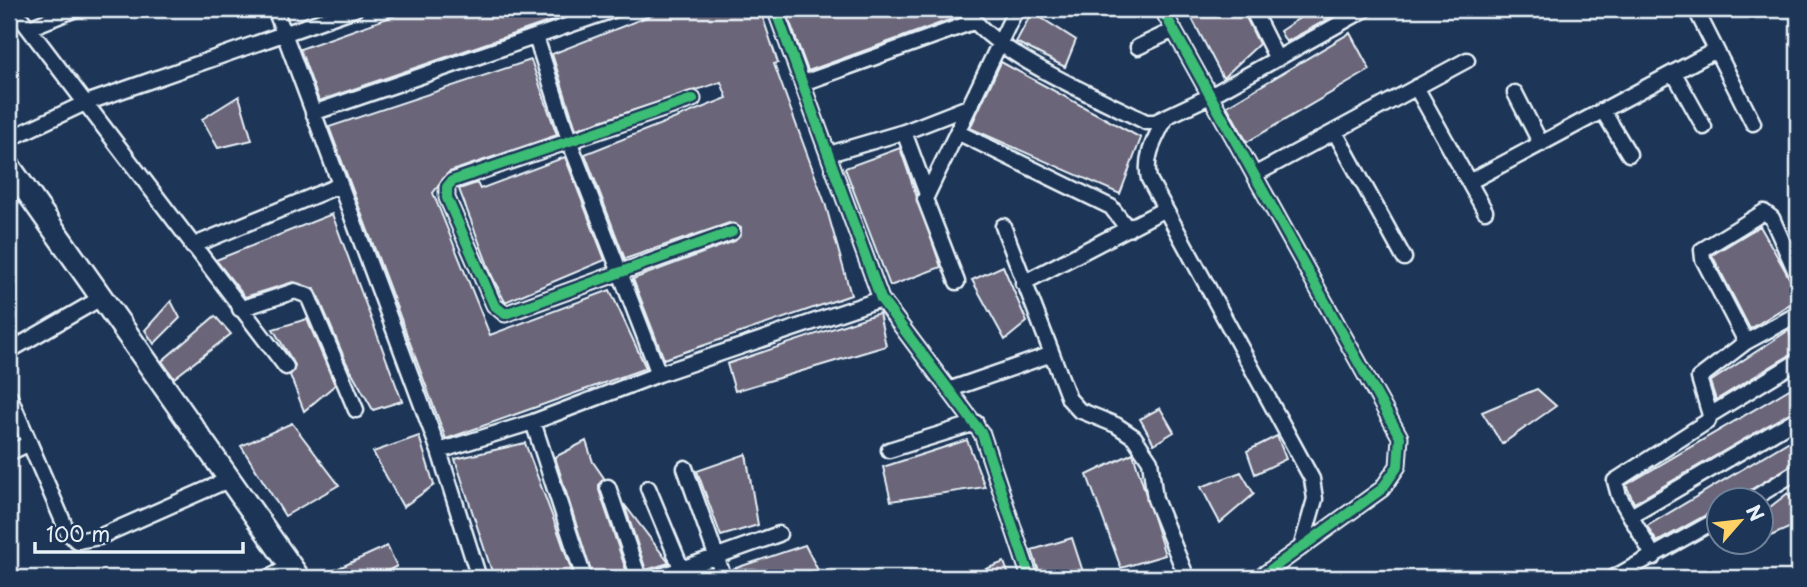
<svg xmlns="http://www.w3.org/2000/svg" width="1807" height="587" font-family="'Playpen Sans',sans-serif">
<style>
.building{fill:#6a6578;stroke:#e8f1f8;stroke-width:2}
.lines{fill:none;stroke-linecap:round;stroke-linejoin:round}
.minor-casing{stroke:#e8f1f8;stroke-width:19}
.secondary-casing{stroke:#e8f1f8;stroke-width:26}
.minor{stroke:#1d3557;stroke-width:14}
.secondary{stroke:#1d3557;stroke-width:21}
.cycleway-casing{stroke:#1d3557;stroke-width:15}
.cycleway{stroke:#3abd76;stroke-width:10}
</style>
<rect width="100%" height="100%" fill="#1d3557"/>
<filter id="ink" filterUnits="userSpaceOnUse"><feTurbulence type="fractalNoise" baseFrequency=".0143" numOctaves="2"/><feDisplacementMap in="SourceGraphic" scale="14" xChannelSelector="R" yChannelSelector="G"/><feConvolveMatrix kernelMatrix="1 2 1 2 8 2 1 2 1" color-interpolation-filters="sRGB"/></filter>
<g filter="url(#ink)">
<path class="building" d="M413,9H586L319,101L300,49Z
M667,9H760L778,63L774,64L825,203L851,295L664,359L633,279L735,241L741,234V228L729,223L625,259L585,154L727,98L721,82L576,129L552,54Z
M802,9H948L952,19L808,71L787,14Z
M1187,9H1242L1259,44L1223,78Z
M1297,9H1347L1286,42L1280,31L1301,17Z
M1032,12L1076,40L1065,67L1016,42Z
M1350,33L1370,70L1247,142L1227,106Z
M531,60L557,135L449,172L433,193L490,335L610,290L646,368L446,439L329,127Z
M1001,62L1141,138L1120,194L970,128Z
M239,96L252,140L218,148L202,119Z
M900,148L941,267L890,286L845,168Z
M565,157L605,260L505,302L492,276L459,189L477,183L480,189Z
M332,214L402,401L373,410L346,362L315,289L293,282L245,297L216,260Z
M1760,226L1798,293V299L1750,329L1712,255Z
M1003,266L1027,322L1005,340L972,280Z
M171,301L180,318L154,344L145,330Z
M879,313L886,346L735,391L727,364Z
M215,316L231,334L174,378L162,361Z
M307,319L335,385L304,411L290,375L295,365L273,329Z
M1789,330L1795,352L1716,400L1710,382Z
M1798,384V408L1634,503L1626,485Z
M1537,389L1556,406L1502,444L1482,412Z
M1160,408L1174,432L1154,444L1140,419Z
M292,423L339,485L285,516L241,446Z
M419,436L434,485L403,507L373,452Z
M1277,436L1286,459L1255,474L1247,451Z
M1798,436V461L1734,500H1719V508L1657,542L1647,526Z
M967,440L985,487L891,501L883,467Z
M586,441L593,462L604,478L599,484V490L626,570L610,578H593L555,457Z
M525,443L560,537L574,578H494L455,459Z
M1133,453L1165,555L1121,568L1087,475Z
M746,454L758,525L721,536L697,471Z
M1241,472L1254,494L1220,523L1201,487Z
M1788,493L1798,511V524L1766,538L1761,534V514Z
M624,504L669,563L646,570Z
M1072,538L1085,578H1041L1032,550Z
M805,545L822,578H736L733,569Z
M387,546L397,566L375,578H317Z
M1004,562L1010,578H965V577Z"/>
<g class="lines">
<defs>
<path id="minor" d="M14,9L286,367
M275,9L439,451L479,578
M775,9L881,299L982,434L1030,578
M966,9C990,53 1098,97 1146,122H1155L1210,96L1366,9
M1162,9L1400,437L1398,466L1382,489L1259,578
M1252,9L1277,59
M1699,16L1753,123
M29,28L76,9
M536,37L570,143L659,374
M1138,47L1174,30
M1674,73L1704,127
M803,83L973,22
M1416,87L1485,211
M1515,93L1541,144
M693,99L452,181L447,187V198L494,305L505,314L732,232
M1603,111L1629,154
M313,113L616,9
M1165,119C1155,139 1144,156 1149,179L1312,479L1315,499L1301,548
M904,132L927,194L925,199L957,282
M957,132L1111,207L1128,229
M1335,132L1404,258
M9,139L83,104L355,9
M829,154L904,132L968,107
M1254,175L1467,60
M1469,182L1716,50
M925,199L1016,9
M192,246L340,185
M1023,283L1165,209
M240,309L295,291L308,296L356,410
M1746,342L1798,314
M9,351L101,298
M1052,354L1069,399L1079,410L1116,425L1134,437L1150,461L1155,499L1187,578
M951,389L1052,354L1003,226
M9,395L68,533L77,541L99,537L228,480
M1710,415L1798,361
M533,422L584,578
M889,450L976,423
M439,451L533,422L659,374L881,299
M9,453L28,444
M685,468L724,578
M608,487L639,578
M648,488L682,570
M1751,500L1798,471
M1631,516L1798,418
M1654,557L1619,496L1615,481L1708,421L1710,415L1699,378L1746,342L1703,259L1702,250L1764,212L1772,218L1798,277
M268,578L291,566
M656,578L779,534
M1613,578L1720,518"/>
<path id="secondary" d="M9,166L299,578"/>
</defs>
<use href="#minor" class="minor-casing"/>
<use href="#secondary" class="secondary-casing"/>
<use href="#minor" class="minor"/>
<use href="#secondary" class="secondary"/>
<defs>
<path id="cycleway" d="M775,9L881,299L982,434L1030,578
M1162,9L1400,437L1398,466L1382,489L1259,578
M693,99L452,181L447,187V198L494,305L505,314L732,232"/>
</defs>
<use href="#cycleway" class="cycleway-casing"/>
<use href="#cycleway" class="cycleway"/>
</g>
</g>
<rect width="1807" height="587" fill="none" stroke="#1d3557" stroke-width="35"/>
<rect x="18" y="18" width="1772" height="552" fill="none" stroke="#e8f1f8" stroke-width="2.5" filter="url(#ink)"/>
<g transform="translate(1740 521) rotate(62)"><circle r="33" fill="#1d3557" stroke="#6e8097" stroke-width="2"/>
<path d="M0-5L12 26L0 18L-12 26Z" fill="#ffd166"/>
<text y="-10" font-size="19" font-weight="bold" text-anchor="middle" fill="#e8f1f8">N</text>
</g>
<path d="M35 542v10h208v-10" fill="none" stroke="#e8f1f8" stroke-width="3.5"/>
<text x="46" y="542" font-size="21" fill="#e8f1f8" stroke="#1d3557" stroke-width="5" paint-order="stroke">100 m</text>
</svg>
